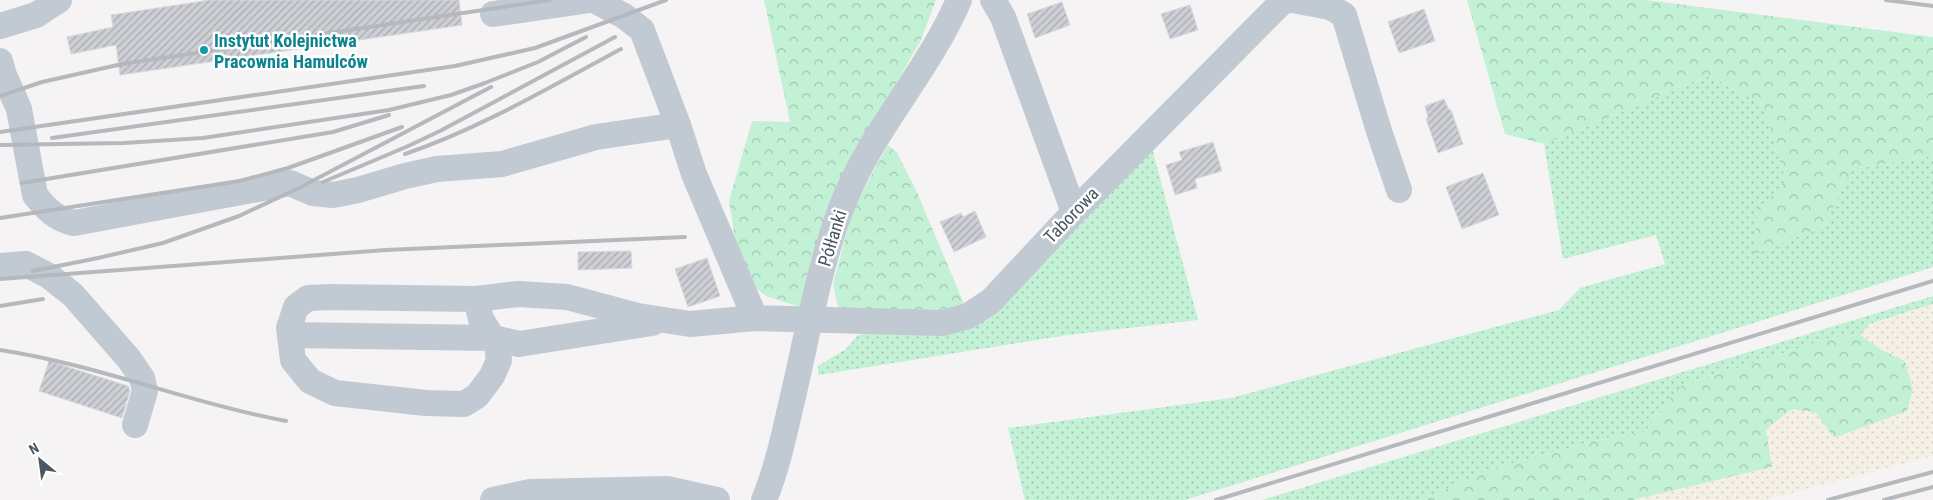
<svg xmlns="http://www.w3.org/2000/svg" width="1933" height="500" font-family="'Roboto Condensed',sans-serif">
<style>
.grass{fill:url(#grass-dots)}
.forest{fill:url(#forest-crowns)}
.sand{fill:url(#sand-dots)}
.building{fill:url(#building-hatch);stroke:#d7d9de}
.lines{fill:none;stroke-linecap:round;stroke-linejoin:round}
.minor{stroke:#c1cad2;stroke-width:26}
.rail{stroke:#b5b8bd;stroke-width:4}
.culture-dot{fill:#0f9aa8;stroke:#fff;stroke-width:2}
.labels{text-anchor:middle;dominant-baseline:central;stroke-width:5;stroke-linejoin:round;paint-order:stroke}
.culture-label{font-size:18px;font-weight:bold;fill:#0d838f;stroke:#fff;text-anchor:start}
.street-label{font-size:18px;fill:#4a5661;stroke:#fff}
</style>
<defs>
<pattern id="grass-dots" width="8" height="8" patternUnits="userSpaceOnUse" patternTransform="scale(1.25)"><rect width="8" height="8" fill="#c3f1d5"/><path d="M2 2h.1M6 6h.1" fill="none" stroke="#a0c6b0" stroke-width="1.8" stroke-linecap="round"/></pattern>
<pattern id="forest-crowns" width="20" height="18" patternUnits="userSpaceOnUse" patternTransform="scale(1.25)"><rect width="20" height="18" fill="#c3f1d5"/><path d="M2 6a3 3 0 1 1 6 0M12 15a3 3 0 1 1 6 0" fill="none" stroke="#a0c6b0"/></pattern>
<pattern id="sand-dots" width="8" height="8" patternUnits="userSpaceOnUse" patternTransform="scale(1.25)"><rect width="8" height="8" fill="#f5f0e5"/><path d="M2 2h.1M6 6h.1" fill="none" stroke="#d4d0c7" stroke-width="1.8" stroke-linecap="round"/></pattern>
<pattern id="building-hatch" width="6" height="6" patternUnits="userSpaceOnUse" patternTransform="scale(1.25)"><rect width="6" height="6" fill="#cdcfd5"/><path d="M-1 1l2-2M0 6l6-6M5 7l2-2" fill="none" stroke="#a8abb0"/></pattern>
</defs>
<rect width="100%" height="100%" fill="#f5f3f3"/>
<path class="grass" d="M1707,76L1763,104L1787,181L1758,209L1852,169L1933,156V267L1185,500H1025L1008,428L1231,398L1559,310L1580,288L1665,264L1656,235L1563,259L1544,144Z
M1152,148L1198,320L1068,335L818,375V366L846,349L858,335L895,329L955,327Z
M1933,296V304L1869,324L1861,335L1830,338L1678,387L1645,432L1603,439L1487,470L1421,500H1262Z"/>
<path class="forest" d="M764,0H936L921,40L852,160L800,307L766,296L741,276L729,201L752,121L790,122Z
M1467,0H1646L1933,37V156L1852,169L1824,226L1753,255L1758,209L1786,181L1763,104L1707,76L1544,144L1505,134Z
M888,145L897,153L916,190L967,311L840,315L833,285L853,208Z
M1861,335L1880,349L1905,361L1913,389L1907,411L1834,438L1815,412L1766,429L1773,467L1633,500H1421L1487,470L1603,439L1645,432L1678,387L1830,338Z"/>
<path class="sand" d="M1933,304V456L1765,500H1633L1772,467L1766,429L1792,409L1815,412L1834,438L1907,411L1913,389L1905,361L1880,349L1861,335L1869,324Z"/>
<path class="building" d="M210,0H459L462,25L120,75L116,45L71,54L67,37L113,27L111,15Z
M1062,2L1070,25L1035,38L1027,14Z
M1190,5L1198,30L1170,39L1161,14Z
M1424,9L1435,41L1399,53L1388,22Z
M1444,99L1449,110H1451L1463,144L1438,153L1426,119L1428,118L1425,106Z
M1213,142L1222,171L1195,179L1197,188L1175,195L1166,165L1182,160L1179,152Z
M1483,173L1499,215L1462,229L1446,187Z
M975,211L986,237L954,252L940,222L961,213L963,217Z
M631,251L632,268L578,270V252Z
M707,258L720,296L688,307L675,269Z
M49,361L128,386L130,391L122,418L39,391Z"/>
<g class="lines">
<path class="minor" d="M594,0L624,16L642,30L678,125L694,174L755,318
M993,0L1003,17L1074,212
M1292,0L1330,7L1344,15L1379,131L1399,190
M493,14L590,0
M0,26L36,15L59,0
M0,61L4,75L19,109L35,195C46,209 56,219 74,223L290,183L313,193L333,195L358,190L405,176L437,169L502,164L596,137L678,125
M0,266L26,264L49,276L73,295L129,359L142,378L145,391L135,425
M476,299L481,319L497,345L499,360L492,376L477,396L464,404L426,403L335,393L310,381L293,360L289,328L296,307L308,298L330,297L476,299L518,294L567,297L638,316L690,324L755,318L943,323L968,316L991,301L1074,212L1284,0
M290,335L493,338L519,344L652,323
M493,500L530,492L667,489L717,500
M764,500C776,471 783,440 790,409C806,343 817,274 840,211C868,134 927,74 959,0"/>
<path class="rail" d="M1886,0L1933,6
M0,96L42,82L122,64L550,0
M0,132L455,66L535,48L666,0
M52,138L424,86
M0,145L124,143L203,138L389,110L451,95L485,83L538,62L586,37
M405,154C481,128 550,87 621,49
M323,182L406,147L440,131L615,37
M22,183L333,132L389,115
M0,218L240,181L288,168L402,127
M33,271L98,258L163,243L239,216L299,188L491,87
M0,279L386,250L685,237
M0,306L43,299
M0,350C98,365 190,403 286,421
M1216,500L1933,281
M1828,500L1933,472
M1884,500L1933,487"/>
</g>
<circle class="culture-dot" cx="204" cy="50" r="5"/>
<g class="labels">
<g class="culture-label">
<text x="214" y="40">Instytut Kolejnictwa<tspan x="214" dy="21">Pracownia Hamulców</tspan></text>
</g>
<g class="street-label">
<text transform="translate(1071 215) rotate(-46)">Taborowa</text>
<text transform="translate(832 238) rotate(-73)">Półłanki</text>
</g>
</g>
<g transform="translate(40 460) rotate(331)" stroke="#ffffff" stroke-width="4" paint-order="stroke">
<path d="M0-4L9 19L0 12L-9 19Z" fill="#4a5661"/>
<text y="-8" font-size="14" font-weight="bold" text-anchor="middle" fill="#4a5661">N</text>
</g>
</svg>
